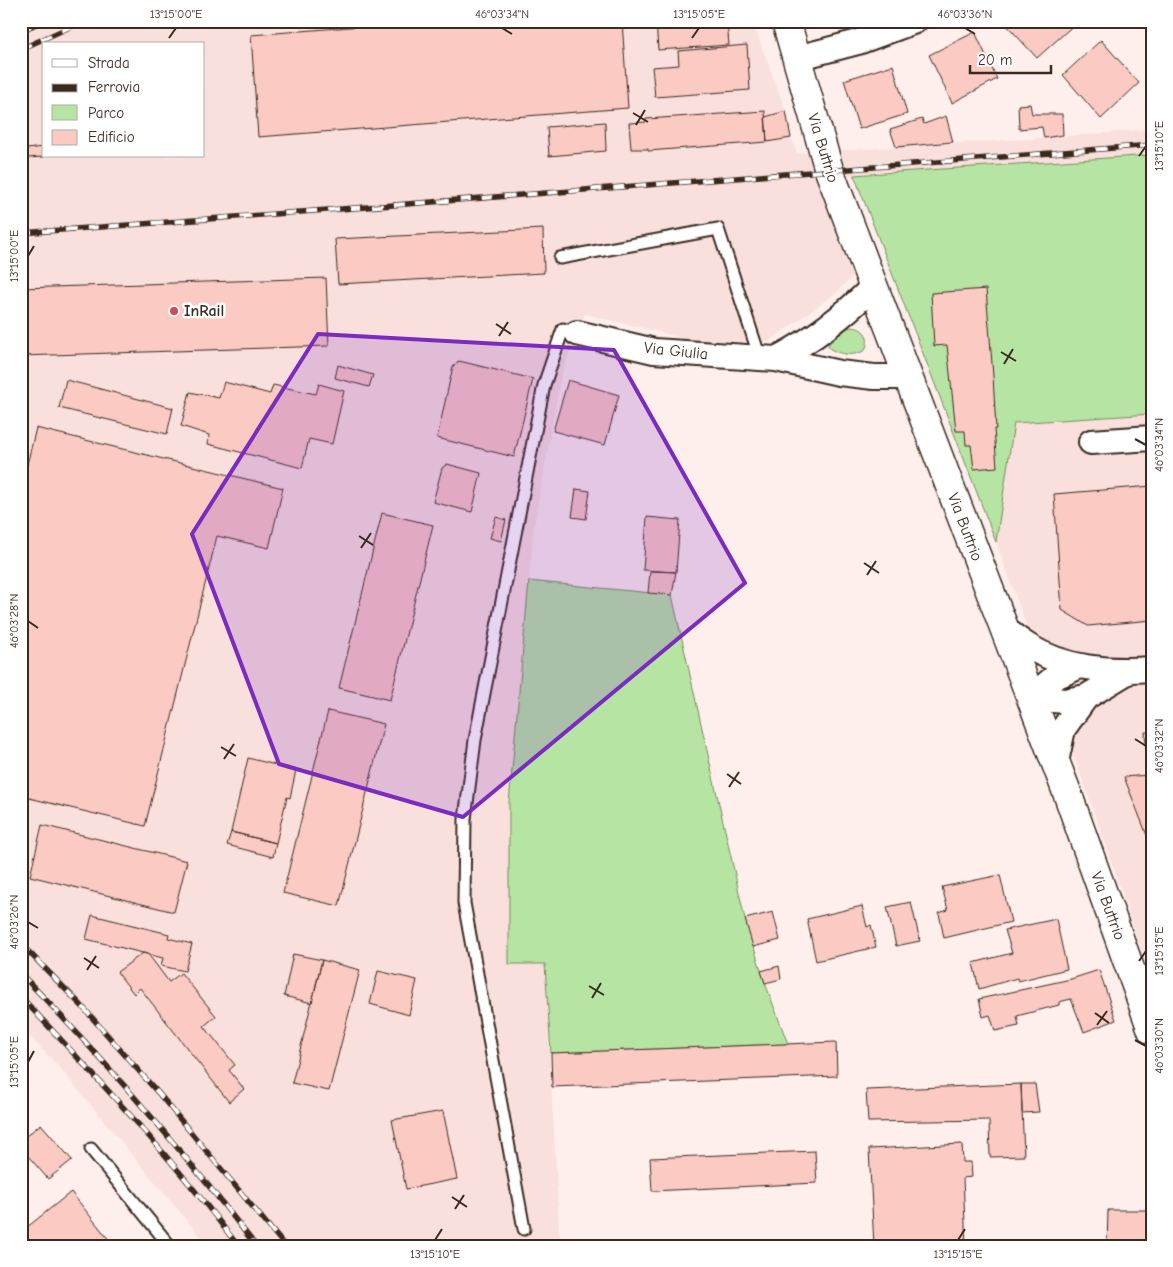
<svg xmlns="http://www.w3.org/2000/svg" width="1173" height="1267" font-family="'Comic Neue',sans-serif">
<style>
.built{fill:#f9e0dc;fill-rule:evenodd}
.green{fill:#b6e5a3;stroke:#788860}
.building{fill:#facac3;stroke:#3b2a1e}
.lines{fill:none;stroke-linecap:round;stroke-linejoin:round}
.lane-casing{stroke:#3b2a1e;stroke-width:15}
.street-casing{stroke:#3b2a1e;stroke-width:28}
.secondary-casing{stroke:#3b2a1e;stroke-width:31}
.lane{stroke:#fff;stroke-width:11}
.street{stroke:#fff;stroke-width:24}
.secondary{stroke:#fff;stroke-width:28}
.rail-casing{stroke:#3b2a1e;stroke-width:5.5}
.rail{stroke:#fff;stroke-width:4;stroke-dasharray:11;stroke-linecap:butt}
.marked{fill:#7b2cbf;fill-opacity:0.2;stroke:#7b2cbf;stroke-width:4;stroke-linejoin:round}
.ticks{fill:none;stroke:#3b2a1e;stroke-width:2}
.poi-dot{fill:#d1495b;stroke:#fff;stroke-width:2}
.labels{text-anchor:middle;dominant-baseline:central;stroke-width:5;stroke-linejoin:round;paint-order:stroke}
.street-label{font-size:16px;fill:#3b2a1e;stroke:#fff}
.poi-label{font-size:16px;font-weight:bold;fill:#3b2a1e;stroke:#fff;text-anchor:start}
.neatline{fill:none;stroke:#3b2a1e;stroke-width:2}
.ticks-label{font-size:12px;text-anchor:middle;fill:#3b2a1e}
</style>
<rect width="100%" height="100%" fill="#feefed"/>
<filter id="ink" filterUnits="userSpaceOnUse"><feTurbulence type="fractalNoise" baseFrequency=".02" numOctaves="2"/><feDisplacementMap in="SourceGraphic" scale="10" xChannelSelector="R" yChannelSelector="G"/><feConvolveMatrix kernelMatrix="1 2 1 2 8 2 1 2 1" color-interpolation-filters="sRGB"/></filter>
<g filter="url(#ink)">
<path class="built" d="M21,21H752L786,111L791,138L797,153L1044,138L1152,129V155L854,175L823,180L857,272L835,294L768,342L722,345L691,340L585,314L561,375L534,526L509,803V963L545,964L560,1246H208L60,1068L21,1028ZM44,44H204V156H44Z
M1152,414V982L1102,834L996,542L1014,423Z"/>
<path class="green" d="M1152,155V414L1014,423L996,542L854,175Z
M852,327C865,328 871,338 865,350C855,357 839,355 829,348L828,346L829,343L847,328Z
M529,581L672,595L745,919L765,983L788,1044L551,1053L545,964H509V803Z"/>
<path class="building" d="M425,21H622L628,108L258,137L251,35Z
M727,21L729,45L658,50L656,21Z
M1003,21H1078L1037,58Z
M975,32L997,79L952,103L929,55Z
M1101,40L1139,83L1101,119L1063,75Z
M747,45L750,90L655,97L652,67L679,65L678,51Z
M893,65L907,114L859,129L844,80Z
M1152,103V122L1146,104Z
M1030,104L1032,114H1062L1063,135L1044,138L1042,127L1019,129L1018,105Z
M765,111L767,142L648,151V149H631L629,123L646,122V119Z
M786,111L791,138L767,142L765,117Z
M946,116L953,142L896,147L890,129L922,119L924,124Z
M605,122L606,151L549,156L547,127Z
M43,147L44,157L27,158V149Z
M543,229L544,273L338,284L335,239Z
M326,278L329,346L21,356V288Z
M986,289L993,376L996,429H994L997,467L974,469L971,445H966L965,431H956L947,345L934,346L931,293Z
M459,361L533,379L514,457L437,438L453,366Z
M338,365L373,375L369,387L335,378Z
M66,380L173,408L167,434L59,408Z
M568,380L619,395L605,445L553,431Z
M224,382L270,394L273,385L316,394L319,384L344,391L332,444L309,439L302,468L208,444L209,435L181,426L190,392L219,398Z
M36,428L283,488L269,548L217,536L145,826L21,796V489Z
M447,464L481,473L472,512L433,502L442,468Z
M1152,486V620L1088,626L1062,610L1054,494Z
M576,489L590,491L586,519L572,517Z
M382,513L433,525L390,700L339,688Z
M496,517L506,520L501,541L490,538Z
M647,517L680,520L676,572L643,570Z
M650,571L676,572L672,595L648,593Z
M328,711L384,724L339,906L283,893Z
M1145,732H1152V848L1124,777L1148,775Z
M248,758L296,770L290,798L287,797L276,843L231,832Z
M21,819L28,821L23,842L21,841Z
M42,825L187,861L174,912L30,876Z
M231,832L276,843L273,857L227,845Z
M1000,875L1011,922L944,938L939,913L948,910L942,887Z
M911,902L920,941L896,946L887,907Z
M862,906L867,927L871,925L876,947L816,961L807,919Z
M773,912L780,940L753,947L745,919Z
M92,915L169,934L168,938L192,944L185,971L161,966L163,958L86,939Z
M1056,919L1067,969L1018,981L1017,978L979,989L973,963L1012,953L1005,930Z
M143,953L148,954L169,982L181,973L216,1016L204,1026L235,1065L229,1070L244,1089L229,1102L140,988L134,994L117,972Z
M293,954L322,960L312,1003L284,996Z
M322,960L360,970L329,1091L292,1083Z
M779,966L781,979L765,983L761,971Z
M1099,970L1116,1020L1084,1032L1071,999L1059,1002V1005L1017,1016L1019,1026L995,1031L990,1015L983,1017L979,999L1071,979Z
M378,971L417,980L409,1015L370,1004Z
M836,1042L837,1076L552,1087L551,1053Z
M1021,1084L1024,1156L990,1157L989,1120L868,1122L866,1090Z
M1021,1084H1035L1039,1112L1022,1113Z
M443,1111L457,1179L406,1189L392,1120Z
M41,1124L72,1160L48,1179L21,1148V1140Z
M962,1144L963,1162H971L972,1177L963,1178L966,1246H874L869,1149Z
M815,1151L817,1183L652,1191L650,1158Z
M71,1192L114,1246H30L21,1235V1232Z
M1108,1210H1152V1246H1107Z"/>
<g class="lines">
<defs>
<path id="lane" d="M560,258L718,229L760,358
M91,1149L170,1246
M524,1229L464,903L465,819L475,740L544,385L563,329L577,333"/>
<path id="street" d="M797,58L858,42L915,21
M577,333L654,351L776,359L839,373L874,377H907
M776,359C814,339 842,317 873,287
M1091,442L1152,438
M1003,627C1011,634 1020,641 1028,646C1065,669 1109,672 1152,669
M1030,698L1065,701L1086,697L1129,671
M1030,698L1055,677L1078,667
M1056,762L1063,729L1086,697"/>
<path id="secondary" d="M786,21L829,170L1068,795L1152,1030"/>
</defs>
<use href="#lane" class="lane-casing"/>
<use href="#street" class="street-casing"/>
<use href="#secondary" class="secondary-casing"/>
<use href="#lane" class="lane"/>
<use href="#street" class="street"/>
<use href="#secondary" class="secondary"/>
<defs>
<path id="rail" d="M21,31L42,21
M21,49L83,21
M21,233L407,204L1152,145
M21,944L81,1005L160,1095L285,1246
M21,974C105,1060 183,1151 256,1246
M21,997C96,1077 172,1157 238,1246"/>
</defs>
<use href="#rail" class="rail-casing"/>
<use href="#rail" class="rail"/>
</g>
</g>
<path class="marked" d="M318,334L614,350L745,583L463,817L279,764L192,534Z"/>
<path class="ticks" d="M502,28L512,34M965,28L975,34M169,38L176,28M692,38L699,28M633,113L648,122M636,125L645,110M1139,156L1146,146M28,256L34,246M496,324L511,334M499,336L508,322M1001,352L1016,361M1004,364L1013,349M1135,439L1146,445M359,536L373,545M361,548L371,533M864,563L879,573M867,575L876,561M28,621L38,628M1135,739L1146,746M221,747L236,756M224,759L234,744M727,774L741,784M729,787L739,772M28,922L38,928M84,958L99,968M1139,961L1146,951M87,970L96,956M589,986L604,995M592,998L601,983M1095,1013L1109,1023M1097,1025L1107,1011M1135,1040L1146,1046M28,1062L34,1051M452,1197L467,1207M455,1209L464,1195M435,1240L442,1229M958,1240L965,1229"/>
<circle class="poi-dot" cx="174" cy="311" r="5"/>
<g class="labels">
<g class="street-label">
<text transform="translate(823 148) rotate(73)">Via Buttrio</text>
<text transform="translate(676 351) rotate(6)">Via Giulia</text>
<text transform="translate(965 527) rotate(69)">Via Buttrio</text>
<text transform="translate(1108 906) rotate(70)">Via Buttrio</text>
</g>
<g class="poi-label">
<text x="184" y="311">InRail</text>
</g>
</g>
<rect width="1173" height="1267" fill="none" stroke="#fff" stroke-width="55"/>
<rect x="42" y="42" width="162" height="115" fill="#ffffff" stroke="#b1aaa5"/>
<rect x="52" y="59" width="25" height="8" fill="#ffffff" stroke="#b1aaa5"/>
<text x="88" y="68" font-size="15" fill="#3b2a1e">Strada</text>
<rect x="52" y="84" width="25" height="8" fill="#3b2a1e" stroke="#b1aaa5"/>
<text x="88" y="92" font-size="15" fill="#3b2a1e">Ferrovia</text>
<rect x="52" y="105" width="25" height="15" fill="#b6e5a3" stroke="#b1aaa5"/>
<text x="88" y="118" font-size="15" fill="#3b2a1e">Parco</text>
<rect x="52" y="130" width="25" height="15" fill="#facac3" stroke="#b1aaa5"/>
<text x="88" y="142" font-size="15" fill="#3b2a1e">Edificio</text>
<path d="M970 65v8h81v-8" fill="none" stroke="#3b2a1e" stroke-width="2.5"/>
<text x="978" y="65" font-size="15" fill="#3b2a1e" stroke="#ffffff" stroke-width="4" paint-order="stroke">20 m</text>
<rect x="28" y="28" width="1118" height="1212" class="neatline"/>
<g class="ticks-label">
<text x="176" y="18">13°15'00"E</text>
<text x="502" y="18">46°03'34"N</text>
<text x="699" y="18">13°15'05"E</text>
<text x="965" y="18">46°03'36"N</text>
<text transform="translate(1159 146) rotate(-90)" y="4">13°15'10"E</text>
<text transform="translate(14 256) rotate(-90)" y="4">13°15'00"E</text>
<text transform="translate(1159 445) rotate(-90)" y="4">46°03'34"N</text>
<text transform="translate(14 621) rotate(-90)" y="4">46°03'28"N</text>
<text transform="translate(1159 746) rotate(-90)" y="4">46°03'32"N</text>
<text transform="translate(14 922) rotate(-90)" y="4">46°03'26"N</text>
<text transform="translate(1159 951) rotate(-90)" y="4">13°15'15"E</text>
<text transform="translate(1159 1046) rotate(-90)" y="4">46°03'30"N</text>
<text transform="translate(14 1062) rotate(-90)" y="4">13°15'05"E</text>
<text x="435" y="1258">13°15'10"E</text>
<text x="958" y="1258">13°15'15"E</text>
</g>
</svg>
